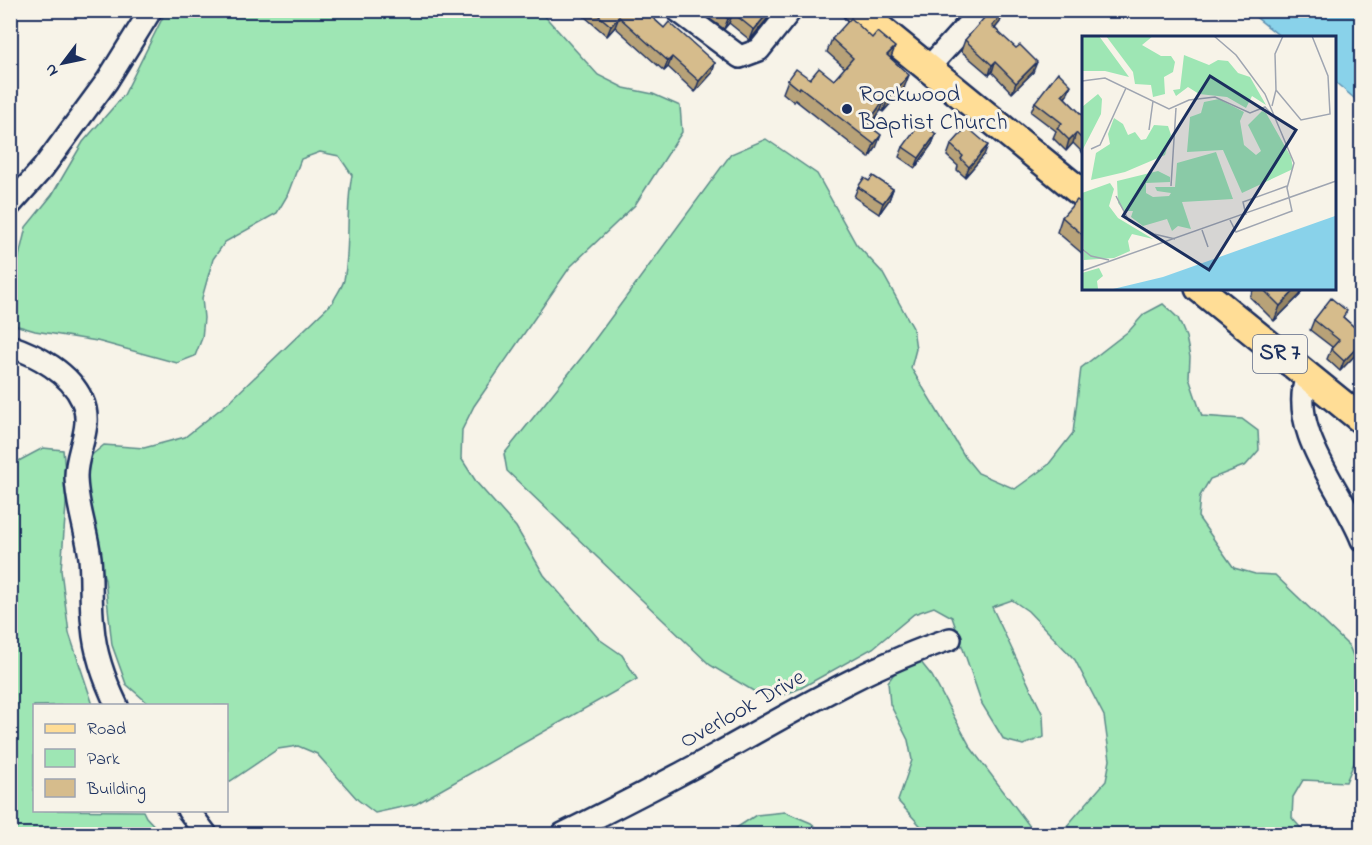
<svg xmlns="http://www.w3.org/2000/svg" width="1372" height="845" font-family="'Indie Flower',sans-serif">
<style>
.green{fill:#9ee6b4;stroke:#5c8a89;stroke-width:1.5}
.water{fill:#89d2ea;stroke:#5d91b2;stroke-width:1.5}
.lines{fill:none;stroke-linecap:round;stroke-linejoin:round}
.minor-casing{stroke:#1b2f5e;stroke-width:26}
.major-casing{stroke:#1b2f5e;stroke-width:32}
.minor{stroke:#f7f3e8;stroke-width:21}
.major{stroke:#ffdd96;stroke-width:27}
.wall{fill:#b8a278;stroke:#1b2f5e;stroke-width:1.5}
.shaded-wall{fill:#968462;stroke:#1b2f5e;stroke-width:1.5}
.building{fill:#d6bc8c;stroke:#1b2f5e;stroke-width:1.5}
.poi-dot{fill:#1b2f5e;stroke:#f7f3e8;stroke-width:2}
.labels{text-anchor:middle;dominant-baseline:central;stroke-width:6;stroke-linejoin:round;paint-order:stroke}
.shield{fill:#f7f3e8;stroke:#5d6a87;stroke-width:1.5}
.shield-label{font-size:22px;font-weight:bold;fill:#1b2f5e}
.poi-label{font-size:24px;fill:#1b2f5e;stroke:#f7f3e8;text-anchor:start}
.street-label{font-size:24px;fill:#1b2f5e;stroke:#f7f3e8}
.inset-road{fill:none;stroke:#9fa5b1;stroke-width:1.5}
.view{fill:#1b2f5e;fill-opacity:0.15;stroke:#1b2f5e;stroke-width:3}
.inset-edge{fill:none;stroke:#1b2f5e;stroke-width:3}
</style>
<rect width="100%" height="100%" fill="#f7f3e8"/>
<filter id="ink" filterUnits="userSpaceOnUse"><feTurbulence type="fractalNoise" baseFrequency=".0167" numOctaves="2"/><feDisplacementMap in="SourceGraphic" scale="12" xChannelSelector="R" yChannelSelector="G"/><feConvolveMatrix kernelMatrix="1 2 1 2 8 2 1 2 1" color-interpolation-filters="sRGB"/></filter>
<g filter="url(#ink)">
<path class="green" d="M166,11H540L598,75L624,88L653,94L680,106L682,132L635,205L570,267L474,406L462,430L461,458L477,483L516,527L544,575L599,639L622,655L637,679L416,804L375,813L358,800L317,754L298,746L278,749L229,782H227L226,706L150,705L126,684L112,645L105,580L94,541L87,500L88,458L104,445L144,448L185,437L228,403L333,302C336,295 342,288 344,280C351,246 345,210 352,175L339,156L320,152L301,159L287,196L277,213L225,242L213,259L202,298L204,318L202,338L195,356L177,363L97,341L35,331L15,325L11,318L10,281L16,269L26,227L52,195L83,142L124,95Z
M766,139L817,174L856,244L882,272L913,328L916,349L911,368L965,457L978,473L1015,489L1048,465L1073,433L1081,368L1130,330L1144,314L1163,304L1178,318L1186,337L1190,357L1189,378L1202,416L1242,419L1258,431L1259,450L1246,465L1210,479L1200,496L1198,517L1234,568L1255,574L1275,575L1349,646L1356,663L1361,707L1354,763L1346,782L1303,780L1293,797L1292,818L1306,834H1053L1066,827L1106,781L1110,760L1104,716L1075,660L1028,611L1012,600L992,607L1043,715L1044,737L1023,745L1004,740L982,704L952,617L934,607L914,614L873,648L801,688L781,696L760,695L710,665L507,471L504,454L582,357L731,154Z
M43,448L63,450L67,492L61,570L69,633L93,705L34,706V810L143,811L146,817L162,834H11V465Z
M920,661L932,676L971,748L1031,828L1043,834H928L898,801L912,760L908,740L890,704L888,682L900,665Z
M785,812L811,823L824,834H727L756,815Z"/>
<path class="water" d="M1248,11H1361V104L1335,82L1334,38L1281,37Z"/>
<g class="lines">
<defs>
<path id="minor" d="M677,10L740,57L759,50L791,10
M928,68L981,10
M10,205L43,168L107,81L151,10
M10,346C37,355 70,373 82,400C94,425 76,451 76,476C76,504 87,531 90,558C92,581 90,604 93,627C95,654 105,681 117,706
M1307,376C1287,431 1343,491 1362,540
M188,810L206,834
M563,834C615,808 667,782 717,754C793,712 868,666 950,639"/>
<path id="major" d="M857,10L1084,195
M1199,288L1362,420"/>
</defs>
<use href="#minor" class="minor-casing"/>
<use href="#major" class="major-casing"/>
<use href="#minor" class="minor"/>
<use href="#major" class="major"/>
</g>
<path class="wall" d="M574,10H644L664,28L715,63L712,73L695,92L668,67L664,71L615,27L607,36L578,11L577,12Z
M713,10H771L768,18L750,40L729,23L724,29L710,19Z
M1000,22L995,28L1033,72L1012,93L992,72L989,75L961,51L965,40Z
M832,39L891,58L904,88L883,112L881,110L870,126L876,148L869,158L795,100L794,102L783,93L788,80H834L845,68L827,52Z
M1067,95L1065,98L1084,117V154L1073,143L1066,151L1053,138L1056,131L1031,112L1035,102Z
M936,134L932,144L915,168L899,157L903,147Z
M951,145L984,155L965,177L957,170L958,166L947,156Z
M869,181L893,189L889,200L879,214L854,197L858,187Z
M1084,205V255L1057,232L1062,217Z
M1254,288H1302L1300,295L1274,321L1250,297Z
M1344,318L1362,334V348L1340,371L1327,359L1332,347L1310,330L1314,320Z"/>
<path class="shaded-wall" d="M770,10H771L768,18L750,40L754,30Z
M1004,12L1000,22L989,36L992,26Z
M733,13L729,23L724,29L728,19Z
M619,17L615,27L607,36L611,26Z
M895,47L890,60L887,55Z
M672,57L668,67L664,71L668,61Z
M995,62L992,72L989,75L992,65Z
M1037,62L1033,72L1012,93L1016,83Z
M715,63L712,73L695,92L699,81Z
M909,75L904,88L883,112L888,99Z
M1071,85L1067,95L1059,106L1062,95Z
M886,97L881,110L863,136L867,124Z
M1076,133L1073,143L1066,151L1069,140Z
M936,134L932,144L915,168L919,158Z
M881,135L876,148L869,158L874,144Z
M988,145L984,155L965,177L969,167Z
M893,189L889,200L879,214L883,203Z
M1297,288H1302L1300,295L1274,321L1280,306Z
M1362,342V348L1340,371L1344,361Z"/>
<path class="building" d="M592,10H644L664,28L669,22L715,63L699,81L672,57L668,61L619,17L611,26Z
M716,10H770L754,30L733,13L728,19Z
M991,10H1002L1004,12L992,26L1016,48L1020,45L1037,62L1016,83L995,62L992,65L965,40Z
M851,18L872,38L877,32L895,47L887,55L909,75L888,99L886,97L867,124L881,135L874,144L800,87L799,89L788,80L796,69L810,79L819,68L834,80L853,58L832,39Z
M1058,72L1071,85L1062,95L1084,117V141L1076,133L1069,140L1057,128L1062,123L1035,102Z
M921,122L936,134L919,158L903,147Z
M967,127L988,145L969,167L961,159L963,156L951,145Z
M873,176L893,189L883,203L858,187L864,178L869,181Z
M1077,200L1084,205V236L1062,217Z
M1262,288H1297L1280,306Z
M1331,298L1347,311L1343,317L1362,334V342L1344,361L1331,349L1339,340L1314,320Z"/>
</g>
<circle class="poi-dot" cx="847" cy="109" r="6"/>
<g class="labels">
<rect class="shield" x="1253" y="335" width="54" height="38" rx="4.5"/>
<g class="shield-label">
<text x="1280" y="354">SR 7</text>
</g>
<g class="poi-label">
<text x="859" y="95">Rockwood<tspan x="859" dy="28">Baptist Church</tspan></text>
</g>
<g class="street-label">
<text transform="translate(743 710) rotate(-29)">Overlook Drive</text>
</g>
</g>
<g transform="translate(1082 36)">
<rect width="254" height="254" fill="#f7f3e8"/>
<path d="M0,0H17L47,41L23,35H0ZM24,0H71L60,9L79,20H89L93,26L91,36L82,41L83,58L71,61L69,49L53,48L51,36ZM102,19L127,29L136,24L146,25L156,37L168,41L184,69L170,60L164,72L145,61L117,58L106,51L94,60L91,54L98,53ZM16,58L20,63L19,78L0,115V71ZM137,63L162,76L158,85L162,109L174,119L179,115L166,89L180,75L184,77L209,121L211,133L160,157L141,114L105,116L108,81L119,77L122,66ZM32,82L41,88L46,99L53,96L59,104L64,103L72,89L86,90L89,99L83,119L43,136L9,144L14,117L28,108L26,98ZM134,116L151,163L100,166L109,193L96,190L90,195L85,183L61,190L49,181L51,175H42L36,167L35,145L76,135L88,141V146L64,147V157L71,161L87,160L89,157L75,155L73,151H93L95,127ZM28,147L32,153L27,170L36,182L71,203L50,198L46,205L48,215L32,222L2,224L0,157ZM17,232L21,240L15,245L16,253H0V237Z" fill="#9ee6b4"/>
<path d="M253,180V253H31L81,241Z" fill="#89d2ea"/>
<path class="inset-road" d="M132,0L154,19L183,58L212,127L205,152L210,175L154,196L148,184M0,45L23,42L87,73L107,64L133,61L168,77L183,71L192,81M194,54L219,84L248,78L246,40L230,0M190,70L194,54L193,18L201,0M67,94L71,65M9,113L18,109L44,52M89,150L94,72M34,160L47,185L72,198L93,203M164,179L161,166L205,150M120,194L126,211M0,213L9,220L27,224M0,235L254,145"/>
<path class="view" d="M128,40L214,94L127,234L41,180Z"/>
<rect width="254" height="254" class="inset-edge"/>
</g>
<rect width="1372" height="845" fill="none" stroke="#f7f3e8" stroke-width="36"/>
<rect x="18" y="18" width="1336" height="809" fill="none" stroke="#1b2f5e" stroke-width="2" filter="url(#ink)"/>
<rect x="33" y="704" width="195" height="108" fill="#f7f3e8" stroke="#9fa5b1" stroke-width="1.5"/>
<rect x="45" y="724" width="30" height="9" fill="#ffdd96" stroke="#9fa5b1" stroke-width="1.5"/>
<text x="87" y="734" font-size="18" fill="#1b2f5e">Road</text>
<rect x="45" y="749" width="30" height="18" fill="#9ee6b4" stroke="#9fa5b1" stroke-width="1.5"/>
<text x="87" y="764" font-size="18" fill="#1b2f5e">Park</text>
<rect x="45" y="779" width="30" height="18" fill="#d6bc8c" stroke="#9fa5b1" stroke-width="1.5"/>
<text x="87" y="794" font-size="18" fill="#1b2f5e">Building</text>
<g transform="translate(63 63) rotate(238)" stroke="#f7f3e8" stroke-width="4.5" paint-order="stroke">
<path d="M0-4.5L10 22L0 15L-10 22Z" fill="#1b2f5e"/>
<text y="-9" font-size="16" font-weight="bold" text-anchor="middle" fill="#1b2f5e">N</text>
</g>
</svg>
